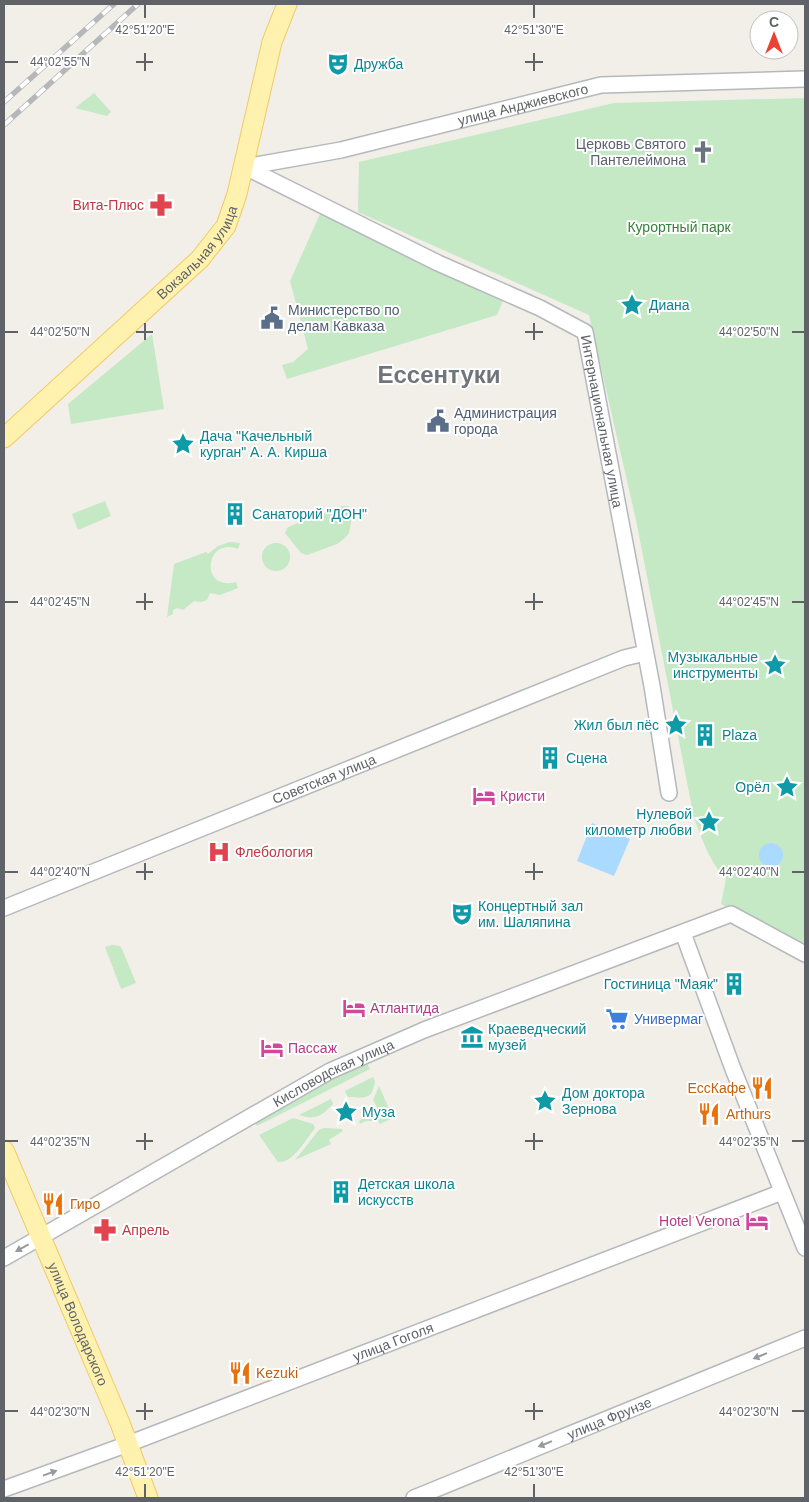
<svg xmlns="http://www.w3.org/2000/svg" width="809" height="1502" font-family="Helvetica,sans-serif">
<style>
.green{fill:#c5e8c5}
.water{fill:#aadaff}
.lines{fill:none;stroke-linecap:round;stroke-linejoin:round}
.minor-casing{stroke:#b5b8bc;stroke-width:18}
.major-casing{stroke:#f2c960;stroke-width:21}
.minor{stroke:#fff;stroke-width:15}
.major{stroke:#fff2af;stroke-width:19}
.rail-casing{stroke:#b6b7b8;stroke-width:5.5}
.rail{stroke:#fff;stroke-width:4;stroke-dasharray:11;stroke-linecap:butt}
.oneway{fill:#979a9d}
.ticks{fill:none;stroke:#5f6368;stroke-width:2}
.labels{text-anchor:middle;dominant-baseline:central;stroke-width:4;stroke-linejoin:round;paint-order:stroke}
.culture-label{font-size:14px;fill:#0d838f;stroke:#fff;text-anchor:start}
.street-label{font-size:14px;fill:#5f6368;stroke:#fff}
.worship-label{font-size:14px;fill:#5b616d;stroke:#fff;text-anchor:end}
.health-label{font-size:14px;fill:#be3a42;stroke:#fff;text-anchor:start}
.park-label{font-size:14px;fill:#348238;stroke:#fff}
.service-label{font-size:14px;fill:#4e5e75;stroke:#fff;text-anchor:start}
.hotel-label{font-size:14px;fill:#b23c85;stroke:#fff;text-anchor:start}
.shop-label{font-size:14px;fill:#366cbe;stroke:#fff;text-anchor:start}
.food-label{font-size:14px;fill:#c56008;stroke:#fff;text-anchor:start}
.town-label{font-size:24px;font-weight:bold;fill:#70757a;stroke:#fff}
.ticks-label{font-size:12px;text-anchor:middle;fill:#5f6368;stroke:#fff;stroke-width:4;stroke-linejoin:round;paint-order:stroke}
</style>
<rect width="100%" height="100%" fill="#f1efe8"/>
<path class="green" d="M94,93L111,112L107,116L75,108Z
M805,98V949L721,904L726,879C710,863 702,839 694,818L636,520L589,315L358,212L359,162L614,103Z
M320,214L503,301L497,315L287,379L282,365L293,362L308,349L290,281Z
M152,334L164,409L71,424L68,404Z
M105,501L111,516L78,530L72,514Z
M342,506H348L353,512L349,533L345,538L337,544L307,555L301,553L285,533L288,527Z
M230,542L240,543L238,549C205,536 199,592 236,582L238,588L220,595L210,593L207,600L201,602L194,601L183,610L177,608L173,610V614L167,617L174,564L206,552L208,554L218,546Z
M262 557a14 14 0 1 1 28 0a14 14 0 1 1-28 0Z
M112,945L120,946L122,949L136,983L121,989L105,947Z
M366,1061L370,1069L257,1126L254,1121L334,1076Z
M373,1077C376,1082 375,1084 373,1089C370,1101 358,1097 348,1097L345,1091Z
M379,1086L393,1118L380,1124L378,1121H366L360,1124L359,1121L377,1107L373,1100Z
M331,1099L333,1104C320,1117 316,1120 299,1115Z
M293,1118L313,1124L315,1128C306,1139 293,1164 278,1162L259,1135Z
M324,1128L342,1129L343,1131L329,1140L331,1144L295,1160L319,1130Z"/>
<path class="water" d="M592,823L630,839L614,876L577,861Z
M759 855a12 12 0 1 1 24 0a12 12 0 1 1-24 0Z"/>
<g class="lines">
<defs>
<g id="minor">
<path id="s1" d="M245,167L438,263L540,308L585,332L652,686L669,793"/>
<path id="s2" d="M245,167L341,150L601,85L805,79"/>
<path id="s3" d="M4,908L624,658L645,653"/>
<path d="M683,933L733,1069L805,1248"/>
<path id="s4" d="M4,1258L330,1071L424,1030L731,914L805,954"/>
<path id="s5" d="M4,1489L128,1444L782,1192"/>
<path id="s6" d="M414,1498L805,1338"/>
</g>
<g id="major">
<path id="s7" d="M4,438L200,259L226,226L237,194L272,42L287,4"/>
<path id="s8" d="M4,1150L120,1423L148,1498"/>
</g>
</defs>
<use href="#minor" class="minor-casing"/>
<use href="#major" class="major-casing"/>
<use href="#minor" class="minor"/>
<use href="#major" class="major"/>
<defs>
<path id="rail" d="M4,102L114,4
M4,125L138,4"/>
</defs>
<use href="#rail" class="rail-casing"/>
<use href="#rail" class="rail"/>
</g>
<defs><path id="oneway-solid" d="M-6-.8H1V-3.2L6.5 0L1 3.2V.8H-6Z" transform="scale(1.25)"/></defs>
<g class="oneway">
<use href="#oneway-solid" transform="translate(22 1248) rotate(151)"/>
<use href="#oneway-solid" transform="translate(760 1356) rotate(158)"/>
<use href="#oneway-solid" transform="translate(545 1444) rotate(158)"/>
<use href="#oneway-solid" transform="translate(50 1473) rotate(-20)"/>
</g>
<path class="ticks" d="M145,5V18M534,5V18M145,53V71M534,53V71M5,62H18M136,62H153M525,62H543M145,323V340M534,323V340M5,332H18M136,332H153M525,332H543M792,332H804M145,593V610M534,593V610M5,602H18M136,602H153M525,602H543M792,602H804M145,863V880M534,863V880M5,872H18M136,872H153M525,872H543M792,872H804M145,1133V1150M534,1133V1150M5,1141H18M136,1141H153M525,1141H543M792,1141H804M145,1403V1420M534,1403V1420M5,1411H18M136,1411H153M525,1411H543M792,1411H804M145,1484V1497M534,1484V1497"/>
<defs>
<symbol id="theatre-bare" viewBox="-9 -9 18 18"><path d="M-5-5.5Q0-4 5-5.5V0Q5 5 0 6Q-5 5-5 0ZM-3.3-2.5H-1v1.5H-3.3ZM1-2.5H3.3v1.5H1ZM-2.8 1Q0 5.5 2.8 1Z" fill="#0f9aa8" stroke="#fff" stroke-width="2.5" paint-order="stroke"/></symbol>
<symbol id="church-bare" viewBox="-9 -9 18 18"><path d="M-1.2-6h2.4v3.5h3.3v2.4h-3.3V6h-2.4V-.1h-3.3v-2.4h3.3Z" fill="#6b7280" stroke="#fff" stroke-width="2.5" paint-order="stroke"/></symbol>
<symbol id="pharmacy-bare" viewBox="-9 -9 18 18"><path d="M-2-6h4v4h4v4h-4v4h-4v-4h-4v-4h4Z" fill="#e0444e" stroke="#fff" stroke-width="2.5" paint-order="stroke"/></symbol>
<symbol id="sight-bare" viewBox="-9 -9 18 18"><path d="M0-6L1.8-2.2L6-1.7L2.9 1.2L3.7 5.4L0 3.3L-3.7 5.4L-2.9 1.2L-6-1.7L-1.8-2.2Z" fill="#0f9aa8" stroke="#fff" stroke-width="2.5" paint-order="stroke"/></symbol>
<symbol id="civic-bare" viewBox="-9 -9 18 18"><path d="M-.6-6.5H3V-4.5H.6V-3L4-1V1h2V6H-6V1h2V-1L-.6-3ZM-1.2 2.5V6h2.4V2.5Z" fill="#5c6f8a" stroke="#fff" stroke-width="2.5" paint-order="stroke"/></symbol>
<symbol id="building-bare" viewBox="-9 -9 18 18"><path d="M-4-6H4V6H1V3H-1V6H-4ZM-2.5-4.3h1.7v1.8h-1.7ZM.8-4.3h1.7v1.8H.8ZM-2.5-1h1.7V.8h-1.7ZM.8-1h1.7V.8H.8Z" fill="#0f9aa8" stroke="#fff" stroke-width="2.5" paint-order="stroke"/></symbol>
<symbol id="hotel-bare" viewBox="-9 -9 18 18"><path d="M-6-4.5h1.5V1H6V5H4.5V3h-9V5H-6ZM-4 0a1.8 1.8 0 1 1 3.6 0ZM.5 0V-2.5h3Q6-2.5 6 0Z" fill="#d1479c" stroke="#fff" stroke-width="2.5" paint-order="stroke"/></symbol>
<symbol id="hospital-bare" viewBox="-9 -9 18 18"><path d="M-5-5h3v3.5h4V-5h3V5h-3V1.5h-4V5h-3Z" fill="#e0444e" stroke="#fff" stroke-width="2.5" paint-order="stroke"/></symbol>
<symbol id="supermarket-bare" viewBox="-9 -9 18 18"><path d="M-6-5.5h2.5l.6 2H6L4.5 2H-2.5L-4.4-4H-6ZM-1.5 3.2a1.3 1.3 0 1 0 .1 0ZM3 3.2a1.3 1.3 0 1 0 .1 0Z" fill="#3f7fe0" stroke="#fff" stroke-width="2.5" paint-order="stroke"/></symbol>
<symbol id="museum-bare" viewBox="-9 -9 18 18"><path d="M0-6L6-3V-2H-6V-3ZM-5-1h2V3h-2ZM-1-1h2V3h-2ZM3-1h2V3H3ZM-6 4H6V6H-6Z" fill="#0f9aa8" stroke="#fff" stroke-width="2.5" paint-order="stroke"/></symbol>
<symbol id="restaurant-bare" viewBox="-9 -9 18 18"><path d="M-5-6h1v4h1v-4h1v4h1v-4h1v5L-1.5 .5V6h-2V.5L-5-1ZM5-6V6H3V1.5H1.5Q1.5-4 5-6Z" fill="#e8710a" stroke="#fff" stroke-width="2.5" paint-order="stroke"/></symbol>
</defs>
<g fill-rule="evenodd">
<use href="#theatre-bare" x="322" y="48" width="32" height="32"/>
<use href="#church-bare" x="687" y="136" width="32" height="32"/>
<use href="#pharmacy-bare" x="145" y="189" width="32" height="32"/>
<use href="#sight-bare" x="616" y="289" width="32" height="32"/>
<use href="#civic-bare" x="256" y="302" width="32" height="32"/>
<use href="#civic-bare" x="422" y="405" width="32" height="32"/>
<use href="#sight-bare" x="167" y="428" width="32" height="32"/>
<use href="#building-bare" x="219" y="498" width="32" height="32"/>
<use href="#sight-bare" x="759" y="649" width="32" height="32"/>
<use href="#sight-bare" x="660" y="709" width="32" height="32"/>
<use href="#building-bare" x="689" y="719" width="32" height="32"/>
<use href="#building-bare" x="534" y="742" width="32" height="32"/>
<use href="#sight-bare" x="771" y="771" width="32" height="32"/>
<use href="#hotel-bare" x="468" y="780" width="32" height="32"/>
<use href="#sight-bare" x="693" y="806" width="32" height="32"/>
<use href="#hospital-bare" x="203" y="836" width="32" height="32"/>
<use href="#theatre-bare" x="446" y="898" width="32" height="32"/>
<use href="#building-bare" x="718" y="968" width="32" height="32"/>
<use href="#hotel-bare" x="338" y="992" width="32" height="32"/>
<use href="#supermarket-bare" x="601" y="1003" width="32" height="32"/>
<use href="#museum-bare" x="456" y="1021" width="32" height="32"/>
<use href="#hotel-bare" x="256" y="1032" width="32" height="32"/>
<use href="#restaurant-bare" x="746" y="1072" width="32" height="32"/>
<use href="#sight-bare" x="529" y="1085" width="32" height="32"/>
<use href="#sight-bare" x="330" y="1096" width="32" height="32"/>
<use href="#restaurant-bare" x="693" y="1098" width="32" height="32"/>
<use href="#building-bare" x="325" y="1176" width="32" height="32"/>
<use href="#restaurant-bare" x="37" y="1188" width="32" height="32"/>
<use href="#hotel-bare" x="741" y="1205" width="32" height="32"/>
<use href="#pharmacy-bare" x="89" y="1214" width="32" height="32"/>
<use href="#restaurant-bare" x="224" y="1357" width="32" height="32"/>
</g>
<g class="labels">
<g class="culture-label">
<text x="354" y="64">Дружба</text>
<text x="649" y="305">Диана</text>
<text x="200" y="436">Дача "Качельный<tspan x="200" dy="16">курган" А. А. Кирша</tspan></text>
<text x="252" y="514">Санаторий "ДОН"</text>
<text x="758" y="657" text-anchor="end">Музыкальные<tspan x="758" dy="16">инструменты</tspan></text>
<text x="659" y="725" text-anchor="end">Жил был пёс</text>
<text x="722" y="735">Plaza</text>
<text x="566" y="758">Сцена</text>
<text x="770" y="787" text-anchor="end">Орёл</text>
<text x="692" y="814" text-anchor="end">Нулевой<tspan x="692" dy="16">километр любви</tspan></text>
<text x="478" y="906">Концертный зал<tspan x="478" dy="16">им. Шаляпина</tspan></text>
<text x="718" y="984" text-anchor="end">Гостиница "Маяк"</text>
<text x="488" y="1029">Краеведческий<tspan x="488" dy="16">музей</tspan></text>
<text x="562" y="1093">Дом доктора<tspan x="562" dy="16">Зернова</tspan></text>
<text x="362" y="1112">Муза</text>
<text x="358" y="1184">Детская школа<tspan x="358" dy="16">искусств</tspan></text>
</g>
<g class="street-label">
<text stroke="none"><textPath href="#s2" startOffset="285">улица Анджиевского</textPath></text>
<text stroke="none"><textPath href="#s7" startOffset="269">Вокзальная улица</textPath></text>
<text stroke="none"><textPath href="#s1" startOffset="469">Интернациональная улица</textPath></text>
<text stroke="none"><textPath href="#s3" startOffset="345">Советская улица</textPath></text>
<text stroke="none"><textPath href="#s4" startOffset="378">Кисловодская улица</textPath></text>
<text stroke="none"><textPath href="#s8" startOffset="189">улица Володарского</textPath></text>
<text stroke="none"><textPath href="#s5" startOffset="416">улица Гоголя</textPath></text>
<text stroke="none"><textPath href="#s6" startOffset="211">улица Фрунзе</textPath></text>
</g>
<g class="worship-label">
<text x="686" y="144">Церковь Святого<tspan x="686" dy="16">Пантелеймона</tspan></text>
</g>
<g class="health-label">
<text x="144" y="205" text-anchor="end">Вита-Плюс</text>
<text x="235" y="852">Флебология</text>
<text x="122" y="1230">Апрель</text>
</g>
<g class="park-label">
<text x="679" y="227">Курортный парк</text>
</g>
<g class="service-label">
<text x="288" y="310">Министерство по<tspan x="288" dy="16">делам Кавказа</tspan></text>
<text x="454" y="413">Администрация<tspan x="454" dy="16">города</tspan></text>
</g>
<g class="hotel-label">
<text x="500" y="796">Кристи</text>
<text x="370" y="1008">Атлантида</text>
<text x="288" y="1048">Пассаж</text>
<text x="740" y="1221" text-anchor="end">Hotel Verona</text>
</g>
<g class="shop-label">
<text x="634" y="1019">Универмаг</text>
</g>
<g class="food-label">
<text x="746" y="1088" text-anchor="end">ЕссКафе</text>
<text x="726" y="1114">Arthurs</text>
<text x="70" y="1204">Гиро</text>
<text x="256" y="1373">Kezuki</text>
</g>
<g class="town-label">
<text x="439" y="374">Ессентуки</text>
</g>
</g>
<g class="ticks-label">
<text x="145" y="34">42°51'20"E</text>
<text x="534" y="34">42°51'30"E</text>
<text x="60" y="66">44°02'55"N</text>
<text x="60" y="336">44°02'50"N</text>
<text x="749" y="336">44°02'50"N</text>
<text x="60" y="606">44°02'45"N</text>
<text x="749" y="606">44°02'45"N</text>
<text x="60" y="876">44°02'40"N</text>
<text x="749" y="876">44°02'40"N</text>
<text x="60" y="1146">44°02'35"N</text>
<text x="749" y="1146">44°02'35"N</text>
<text x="60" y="1416">44°02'30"N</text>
<text x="749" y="1416">44°02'30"N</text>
<text x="145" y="1476">42°51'20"E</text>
<text x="534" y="1476">42°51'30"E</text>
</g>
<rect width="809" height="1502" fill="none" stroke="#5f6368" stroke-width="10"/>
<g transform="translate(774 35)"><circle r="24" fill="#ffffff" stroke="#bfc1c3"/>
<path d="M0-4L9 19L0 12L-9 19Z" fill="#ea4335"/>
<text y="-8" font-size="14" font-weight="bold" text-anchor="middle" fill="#5f6368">С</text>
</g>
</svg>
